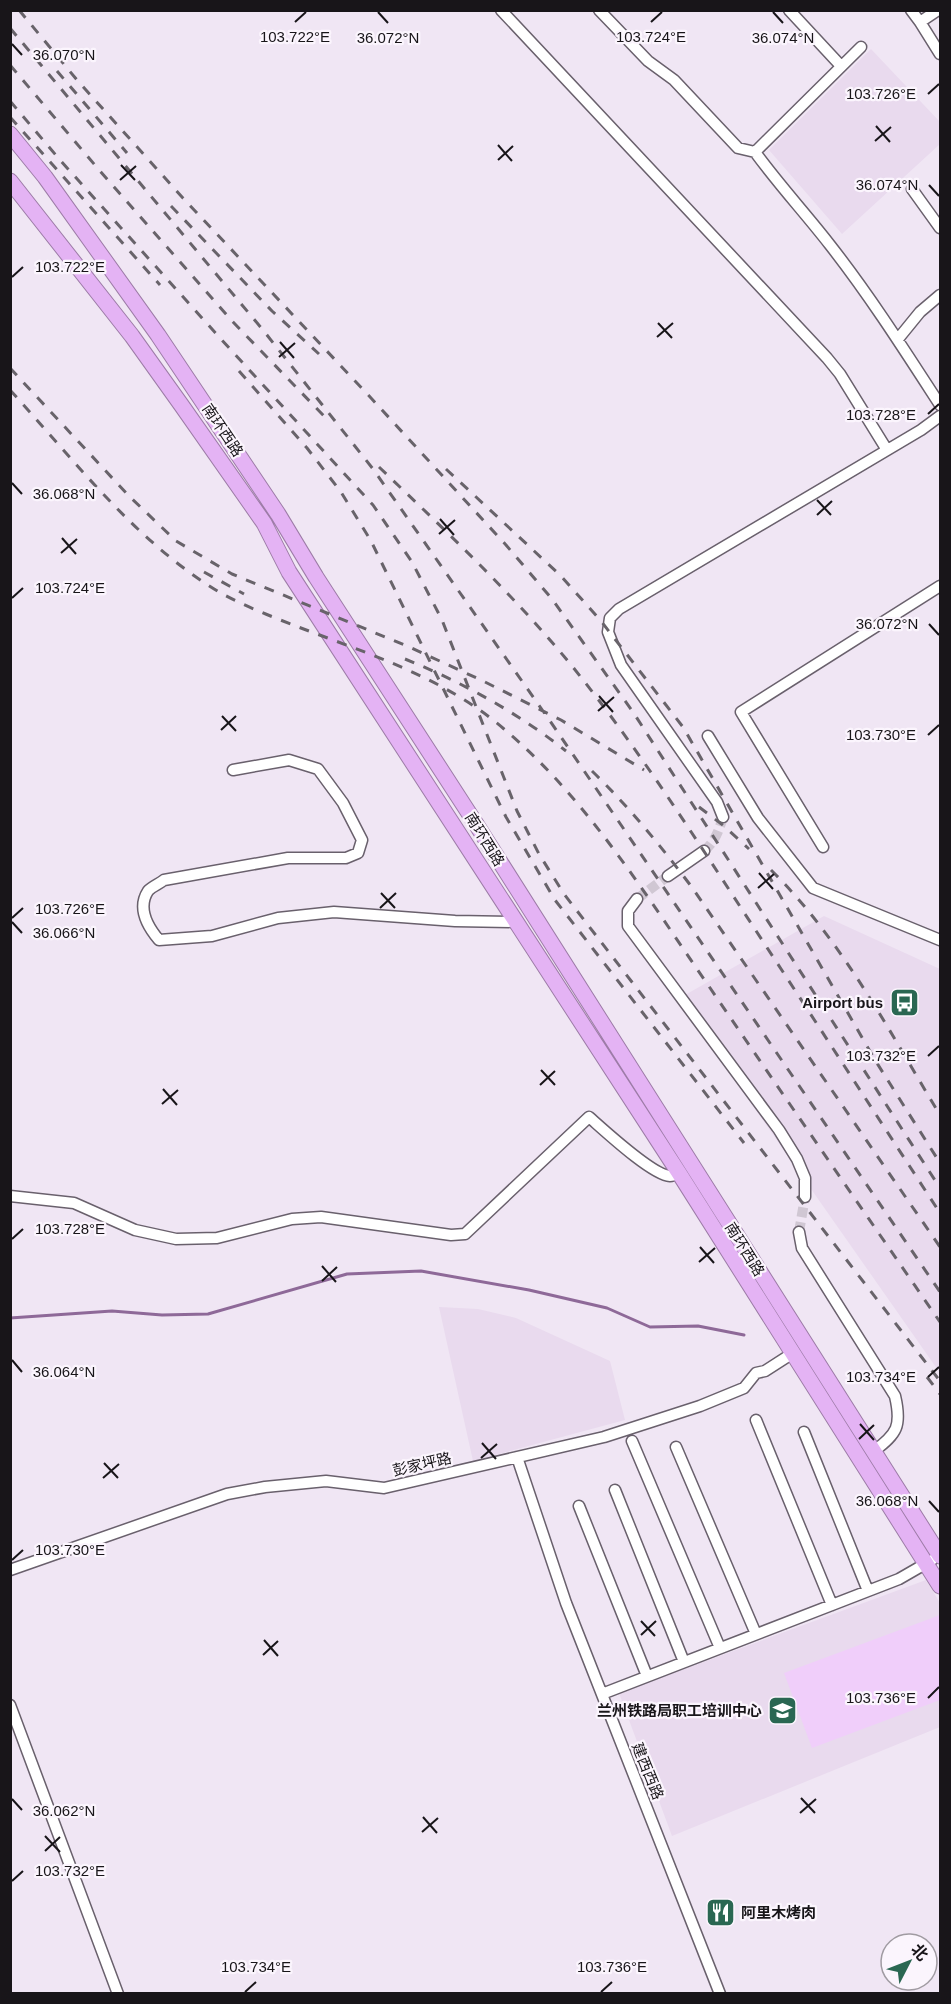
<svg xmlns="http://www.w3.org/2000/svg" width="951" height="2004" font-family="Arial,'Noto Sans SC',sans-serif">
<style>
.built{fill:#e9daee}
.green{fill:#f0cefa}
.lines{fill:none;stroke-linecap:round;stroke-linejoin:round}
.stream{stroke:#8e6998;stroke-width:3}
.minor-tunnel{stroke:#d0c7d3;stroke-width:10;stroke-dasharray:10 5;stroke-linecap:butt}
.minor-casing{stroke:#69606c;stroke-width:13}
.highway-casing{stroke:#9d7ca7;stroke-width:17}
.minor{stroke:#fff;stroke-width:10}
.highway{stroke:#e4b3f4;stroke-width:15}
.rail{stroke:#68636a;stroke-width:3;stroke-dasharray:10 10;stroke-linecap:butt}
.ticks{fill:none;stroke:#181519;stroke-width:2}
.labels{text-anchor:middle;dominant-baseline:central;stroke-width:4.5;stroke-linejoin:round;paint-order:stroke}
.street-label{font-size:15px;fill:#181519;stroke:#fbf5fd}
.poi-label{font-size:15px;font-weight:bold;fill:#181519;stroke:#fbf5fd;text-anchor:end}
.ticks-label{font-size:15px;text-anchor:middle;fill:#181519;stroke:#fbf5fd;stroke-width:4.5;stroke-linejoin:round;paint-order:stroke}
</style>
<rect width="100%" height="100%" fill="#f0e6f4"/>
<path class="built" d="M871,49L940,122V144L842,234L769,150Z
M824,916L940,969V1373L678,999Z
M439,1307L478,1309L516,1318L610,1361L625,1420L473,1461Z
M926,1580L940,1603V1727L672,1836L619,1693Z"/>
<path class="green" d="M940,1615V1700L812,1748L784,1673Z"/>
<g class="lines">
<path class="stream" d="M10,1318L112,1311L162,1315L208,1314L347,1274L421,1271L529,1290L607,1308L650,1327L698,1326L744,1335"/>
<path class="minor-tunnel" d="M704,851C715,842 719,830 723,817
M637,899L668,876
M799,1232L805,1197"/>
<defs>
<path id="minor" d="M501,10L827,358L840,374L887,450
M599,10L648,61L674,80L738,148L755,152
M789,10L841,66
M911,10L920,22
M938,10L920,22L940,54
M861,47L755,152C779,185 806,214 830,245C870,296 905,351 940,405
M912,189L940,228
M898,339L920,312L940,295
M708,736L758,818L813,888L940,940
M233,770L289,760L318,769L343,803L362,840L358,853L346,858H288L164,880C159,884 151,887 148,891C137,908 148,927 159,940L212,936L278,918L334,912L455,921L517,922
M723,817L717,802L621,665L608,632L610,618L619,609L921,430L940,416
M823,847L741,712L940,586
M668,876L704,851
M637,899L628,911V926L779,1130L797,1159L805,1178V1197
M10,1196L74,1203L135,1230L176,1239L217,1238L292,1219L321,1217L451,1235L465,1234L589,1117C604,1130 652,1175 670,1176C672,1176 677,1174 679,1173
M799,1232L802,1248L895,1396C902,1426 897,1434 874,1451
M756,1420L832,1605
M804,1432L868,1591
M632,1441L720,1648
M676,1447L756,1634
M517,1457L566,1603L720,1994
M615,1490L684,1662
M579,1506L647,1676
M10,1570L227,1494L265,1487L326,1481L384,1488L604,1437L700,1406L744,1388L756,1373L765,1371L793,1353
M602,1694L899,1579L932,1560
M10,1705L118,1994"/>
<path id="highway" d="M10,134L45,177L158,335L278,514L316,577L476,824L940,1556
M10,181L132,336L182,406L264,523L289,572L679,1173L940,1586"/>
</defs>
<use href="#minor" class="minor-casing"/>
<use href="#highway" class="highway-casing"/>
<use href="#minor" class="minor"/>
<use href="#highway" class="highway"/>
<path class="rail" d="M19,10L77,80L182,197L371,398L506,545L552,599L633,712L940,1188
M10,28L263,330L373,469L550,721L940,1292
M10,65L100,171L232,321L324,416
M57,71L127,153
M10,101L60,160L220,338L373,505L412,562L442,620L517,811L539,854L564,894L940,1381
M10,117L160,285
M171,206L272,311L319,354
M10,368L129,496L176,541L232,574L407,646L481,680L561,720L644,770
M239,371L307,448L341,492L371,541L506,817L555,900L744,1143
M10,390C75,461 136,542 219,592C242,605 268,615 293,625C366,653 444,677 504,729C587,799 645,894 706,982C784,1096 862,1209 940,1322
M379,467C446,531 513,594 572,666C635,744 690,830 745,914C810,1013 875,1113 940,1213
M446,469L561,576L601,621L683,727L875,1060L940,1163
M204,572L244,594
M405,659C462,682 518,713 566,751
M592,771C629,807 660,845 691,886L940,1247
M699,807L724,826L749,849
M771,870C842,940 889,1031 940,1115
M927,1377L940,1394"/>
</g>
<path class="ticks" d="M378,12L388,23M773,12L783,23M295,22L306,12M651,22L662,12M12,44L22,55M928,94L939,84M876,126L890,142M875,141L891,127M498,145L512,161M498,160L513,146M121,165L135,180M120,180L136,166M929,185L939,196M12,277L23,267M658,323L672,338M657,337L673,323M280,342L294,358M279,357L295,343M928,414L939,404M12,483L22,494M817,500L831,515M817,515L832,501M440,519L454,535M439,534L455,520M62,538L76,554M61,553L77,539M12,598L23,588M929,624L939,635M599,696L613,712M598,711L614,697M222,716L236,731M221,730L236,716M928,735L939,725M759,873L773,889M758,888L774,874M381,893L395,908M380,908L396,893M12,918L23,908M12,922L22,933M928,1056L939,1046M541,1070L555,1085M540,1085L555,1071M163,1089L177,1105M162,1104L178,1090M12,1239L23,1229M700,1247L714,1263M699,1262L715,1248M322,1266L336,1282M322,1281L337,1267M12,1360L22,1372M928,1377L939,1367M860,1424L874,1440M859,1439L874,1425M482,1443L496,1459M481,1458L497,1444M104,1463L118,1478M103,1478L119,1464M929,1501L939,1512M12,1560L23,1550M641,1621L655,1636M641,1635L656,1621M264,1640L278,1656M263,1655L278,1641M928,1698L939,1687M801,1798L815,1813M12,1799L22,1810M800,1813L816,1799M423,1817L437,1833M422,1832L438,1818M45,1836L60,1852M45,1851L60,1837M12,1881L23,1871M245,1992L256,1982M601,1992L612,1982"/>
<defs>
<symbol id="bus-square" viewBox="-11 -11 22 22"><rect x="-9" y="-9" width="18" height="18" rx="4" fill="#2a6752" stroke="#fbf5fd"/><path d="M-5-6H5V4H4V6H2V4H-2V6H-4V4H-5ZM-3.5-4V0h7V-4ZM-3.5 1.2v1.5H-2V1.2ZM2 1.2v1.5H3.5V1.2Z" fill="#fff"/></symbol>
<symbol id="university-square" viewBox="-11 -11 22 22"><rect x="-9" y="-9" width="18" height="18" rx="4" fill="#2a6752" stroke="#fbf5fd"/><path d="M0-5L7-2L0 1L-7-2ZM-4 1L0 2.5L4 1V4Q0 6-4 4Z" fill="#fff"/></symbol>
<symbol id="restaurant-square" viewBox="-11 -11 22 22"><rect x="-9" y="-9" width="18" height="18" rx="4" fill="#2a6752" stroke="#fbf5fd"/><path d="M-5-6h1v4h1v-4h1v4h1v-4h1v5L-1.5 .5V6h-2V.5L-5-1ZM5-6V6H3V1.5H1.5Q1.5-4 5-6Z" fill="#fff"/></symbol>
</defs>
<g fill-rule="evenodd">
<use href="#bus-square" x="888" y="986" width="33" height="33"/>
<use href="#university-square" x="766" y="1694" width="33" height="33"/>
<use href="#restaurant-square" x="704" y="1896" width="33" height="33"/>
</g>
<g class="labels">
<g class="street-label">
<text transform="translate(223 430) rotate(56)">南环西路</text>
<text transform="translate(485 839) rotate(58)">南环西路</text>
<text transform="translate(745 1249) rotate(58)">南环西路</text>
<text transform="translate(422 1464) rotate(-13)">彭家坪路</text>
<text transform="translate(648 1771) rotate(68)">建西西路</text>
</g>
<g class="poi-label">
<text x="883" y="1002">Airport bus</text>
<text x="762" y="1710">兰州铁路局职工培训中心</text>
<text x="741" y="1912" text-anchor="start">阿里木烤肉</text>
</g>
</g>
<g class="ticks-label">
<text x="295" y="42">103.722°E</text>
<text x="651" y="42">103.724°E</text>
<text x="388" y="43">36.072°N</text>
<text x="783" y="43">36.074°N</text>
<text x="64" y="60">36.070°N</text>
<text x="881" y="99">103.726°E</text>
<text x="887" y="190">36.074°N</text>
<text x="70" y="272">103.722°E</text>
<text x="881" y="420">103.728°E</text>
<text x="64" y="499">36.068°N</text>
<text x="70" y="593">103.724°E</text>
<text x="887" y="629">36.072°N</text>
<text x="881" y="740">103.730°E</text>
<text x="70" y="914">103.726°E</text>
<text x="64" y="938">36.066°N</text>
<text x="881" y="1061">103.732°E</text>
<text x="70" y="1234">103.728°E</text>
<text x="64" y="1377">36.064°N</text>
<text x="881" y="1382">103.734°E</text>
<text x="887" y="1506">36.068°N</text>
<text x="70" y="1555">103.730°E</text>
<text x="881" y="1703">103.736°E</text>
<text x="64" y="1816">36.062°N</text>
<text x="70" y="1876">103.732°E</text>
<text x="256" y="1972">103.734°E</text>
<text x="612" y="1972">103.736°E</text>
</g>
<rect width="951" height="2004" fill="none" stroke="#181519" stroke-width="24"/>
<g transform="translate(909 1962) rotate(48)"><circle r="28" fill="#fbf5fd" stroke="#a09ba2" stroke-width="1.5"/>
<path d="M0-4.5L10 22L0 15L-10 22Z" fill="#2a6752"/>
<text y="-9" font-size="16" font-weight="bold" text-anchor="middle" fill="#181519">北</text>
</g>
</svg>
